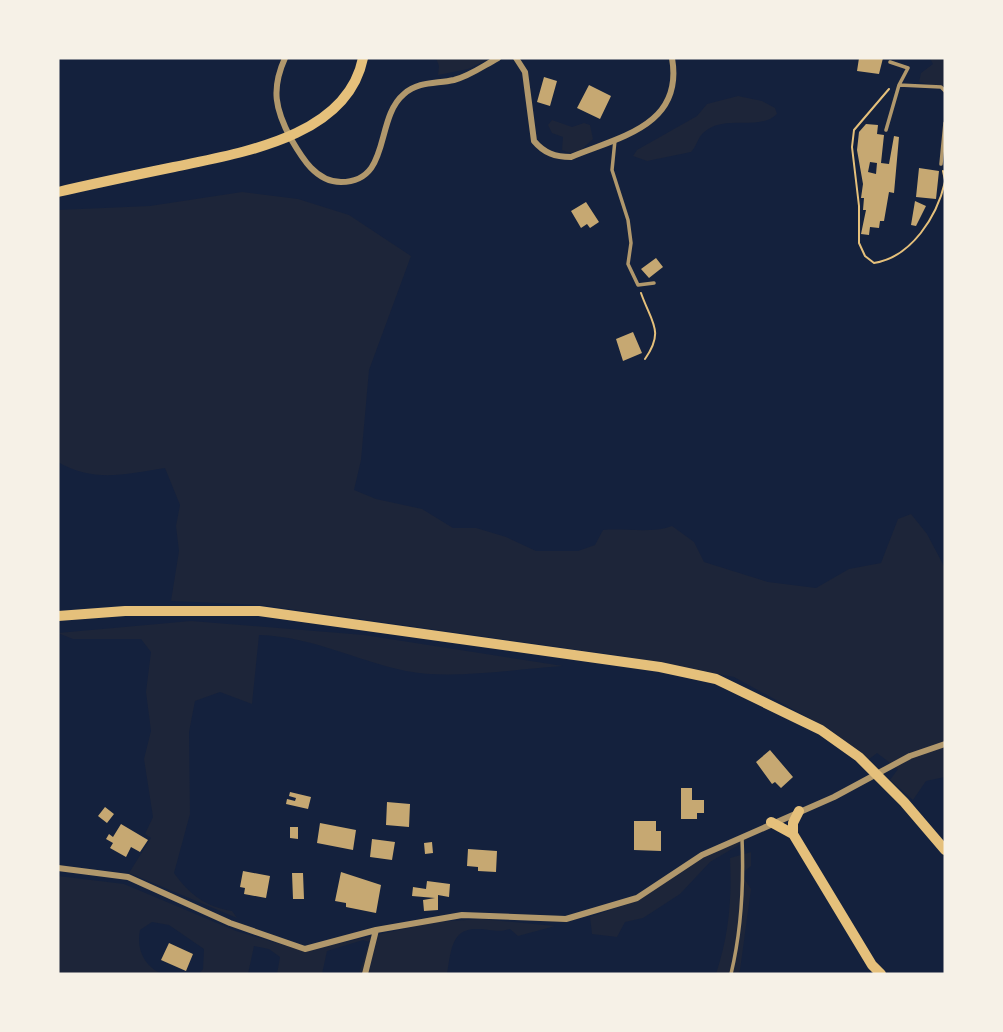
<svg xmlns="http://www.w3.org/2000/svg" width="1003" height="1032" font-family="Karla,sans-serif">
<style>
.green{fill:#1d2539}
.building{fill:#c6a872;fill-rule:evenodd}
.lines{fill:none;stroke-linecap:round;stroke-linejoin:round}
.path{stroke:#e5c07b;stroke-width:2}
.service{stroke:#b1986c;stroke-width:3.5}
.minor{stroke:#b1986c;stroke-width:6}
.primary{stroke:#e5c07b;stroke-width:10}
</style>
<rect width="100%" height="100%" fill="#14213d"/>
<path class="green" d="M436,58H490L468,69L438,75L439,66Z
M930,58H945V88L919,82L921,73L933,64Z
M738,96L762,101L775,108L777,114C759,132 724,113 703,133C697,139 697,146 691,152L647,161L633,156L637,150L697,116L707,104Z
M552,120L572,127L584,123L590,125L593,139L581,150L570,153L562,150L563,137L552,133L548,125Z
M242,192L298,199L349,215L411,256L369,370L361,460L354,490L376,499L422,509L453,528H476L506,537L536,551H578L595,545L603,530C626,528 651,534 672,526L694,542L704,562L768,582L816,588L849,569L881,563L898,519L911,514L927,534L945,568V777L926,781L913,800L890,780L898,769L877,753L868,760L829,729L734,677L622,656L261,605L171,601L179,551L176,526L180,505L165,468C125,474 94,483 58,462V210L150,206Z
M191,621L364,635L563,666C517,669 450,680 406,671C354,660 314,637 259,635L252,704L220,692L195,701L189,732L190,814L174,873C189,894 206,907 232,911L237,918L129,873L151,838L145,834L153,817L144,759L151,731L146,692L151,652L141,639H73L58,633Z
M745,836L747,840L710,862L680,894L643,918L625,922L617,937L592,934L590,917L639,900L700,860Z
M751,852V866L741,874L751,889L740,970L738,974H716C729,935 732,899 730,858Z
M58,876L124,884L236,931L304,951L435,922L481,919L555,926L518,936L510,929C496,933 491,929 477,929C450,928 451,954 447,974H359L369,942L363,940L327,951L322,974H277L280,957L269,949L254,946L248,974H199L203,969L204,949L169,925L152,922L140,930C136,949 144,966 162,974H58Z"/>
<path class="building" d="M859,58H883L879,74L857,71Z
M544,77L557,81L550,106L537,102Z
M589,85L611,96L600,119L577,108Z
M866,124L878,125L877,134L884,135L881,163L889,164L894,136L899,137L894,193L889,192L884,221H880L879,228L870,227L869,235L861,234L866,210H863L864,198H861L863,184L857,150L859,132ZM870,162L877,163L876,174L868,172Z
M919,168L939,171L936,199L916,197Z
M915,201L926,206L916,226L911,225Z
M586,202L599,222L590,228L587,224L581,228L571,211Z
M656,258L663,267L649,278L641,269Z
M633,332L642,353L623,361L616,339Z
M770,750L793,777L781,788L775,782L772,784L756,762Z
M681,788H692V800H704V813H697V819H681Z
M290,792L311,797L308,809L286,804L287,799L295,801L296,798L289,796Z
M387,802L410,804L409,827L386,825Z
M105,807L114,814L107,823L98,816Z
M634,821H656V831H661V851L634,850Z
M320,823L356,830L353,850L317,843Z
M121,824L148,840L140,852L131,847L126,857L110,848L113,843L106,839L109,834L113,837Z
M290,827H298V839L290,838Z
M372,839L395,842L392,860L370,857Z
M432,842L433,853L425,854L424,843Z
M468,849L497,851L496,872L478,871V867L467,866Z
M243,871L270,876L266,898L244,894L245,888L240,887Z
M341,872L381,885L376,913L346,907V903L335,901Z
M292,873H303L304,899H293Z
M427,881L450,884L449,897L438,895V910L424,911L423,900L435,898L412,896L413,887L426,889Z
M169,943L193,954L186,971L161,960Z"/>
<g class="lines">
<path class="path" d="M889,89L854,130L852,147L859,206V243L865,256L874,263C912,257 937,216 945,182
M943,171L945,180
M641,293C651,322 665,331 645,359"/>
<path class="service" d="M890,62L908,68L899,85
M886,130L899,85L941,87L945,91
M615,140L612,170L628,220L631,243L628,264L638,285L654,283
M941,164L945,123
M731,974C742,928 744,885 742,838"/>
<path class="minor" d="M285,58C271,89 275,109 291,139C302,158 316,182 341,182C392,182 374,119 404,94C419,81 436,84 454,80C470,76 483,66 498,58
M516,58L525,72L534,141C544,153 555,157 571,157C619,137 684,126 672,58
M58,868L128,877L230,923L305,949L376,930L462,915L566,919L637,898L702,855L834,797L910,756L945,744
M365,974L376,930"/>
<path class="primary" d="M58,192C96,183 135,175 174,167C239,153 347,138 363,58
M58,616L125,611H259L660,667L716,679L821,730L859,757L904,802L945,850
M771,822L793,834L872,965L881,974
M793,834V823L799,811"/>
</g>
<rect width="1003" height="1032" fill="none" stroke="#f6f1e7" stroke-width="119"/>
</svg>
